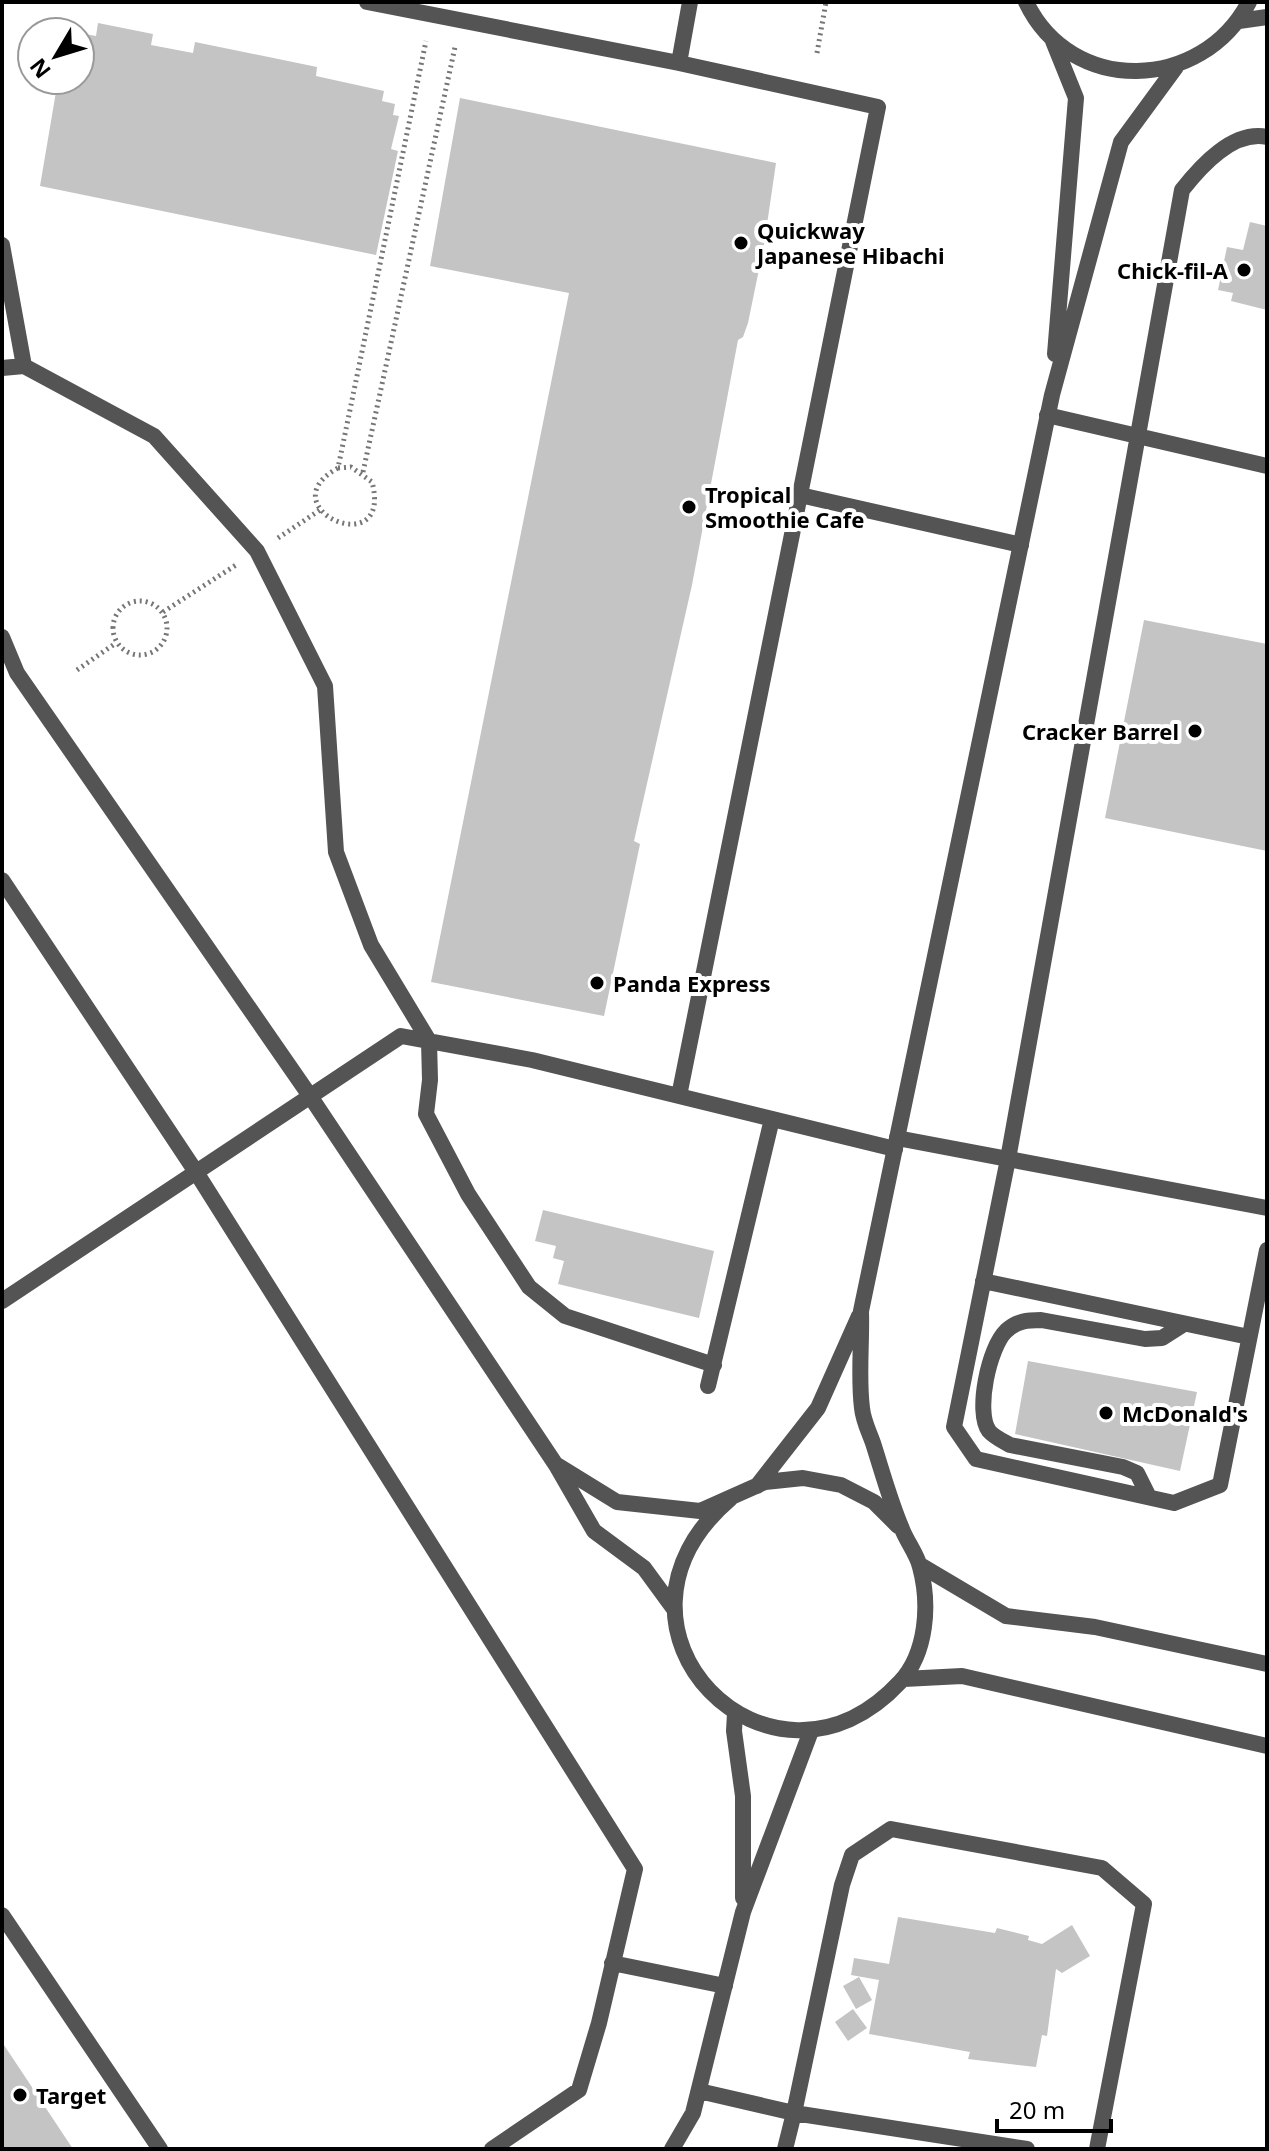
<svg xmlns="http://www.w3.org/2000/svg" width="1269" height="2151" font-family="'Noto Sans',sans-serif">
<style>
.building{fill:#c4c4c4}
.lines{fill:none;stroke-linecap:round;stroke-linejoin:round}
.path{stroke:#767676;stroke-width:5;stroke-dasharray:2 4;stroke-linecap:butt}
.lane{stroke:#545454;stroke-width:16}
.street{stroke:#545454;stroke-width:16}
.poi-dot{fill:#000;stroke:#fff;stroke-width:3}
.labels{text-anchor:middle;dominant-baseline:central;stroke-width:8;stroke-linejoin:round;paint-order:stroke}
.poi-label{font-size:22px;font-weight:bold;fill:#000;stroke:#fff;text-anchor:start}
</style>
<rect width="100%" height="100%" fill="#fff"/>
<path class="building" d="M98,23L153,34L151,45L193,53L195,42L317,67L316,76L384,91L382,101L395,104L393,115L399,116L391,149L398,151L376,255L40,186L58,80H80V33L96,36Z
M460,98L776,163L764,245L748,323L743,337L738,340L692,585L634,841L640,844L604,1016L431,982L569,293L430,266Z
M1250,222L1267,226V310L1231,301L1233,293L1218,290L1227,247L1243,250Z
M1144,620L1267,644V851L1105,818Z
M543,1210L714,1251L699,1318L558,1284L564,1261L553,1258L556,1246L535,1241Z
M1028,1361L1197,1392L1180,1471L1015,1434Z
M898,1917L995,1933L997,1928L1029,1936L1028,1940L1042,1944L1072,1925L1090,1956L1062,1973L1056,1969L1047,2036L1042,2035L1036,2067L968,2059L970,2052L869,2034L879,1980L851,1975L854,1958L889,1964Z
M859,1977L872,2000L856,2009L843,1986Z
M853,2009L867,2028L848,2041L835,2022Z
M2,2042L73,2149H2Z"/>
<g class="lines">
<path class="path" d="M817,53L826,2
M338,468L351,467L372,482C394,564 265,508 338,468L426,41
M363,472L455,47
M278,538L320,510
M113 628a27 27 0 1 1 54 0a27 27 0 1 1-54 0Z
M163,612L236,565
M77,670L116,643"/>
<path class="lane" d="M367,2L679,63L878,107L679,1096
M679,63L690,2
M1267,137C1233,130 1201,166 1182,190L1008,1159L954,1427L976,1459L1174,1503L1220,1485L1267,1250
M2,245L24,366L154,436L257,551L325,686L336,852L371,945L429,1041L430,1080L426,1114L468,1194L529,1287L565,1316L714,1365
M2,368L24,366
M1047,415L1267,466
M800,495L1021,545
M2,880L196,1172L635,1869L599,2023L579,2090L492,2149
M897,1138L1267,1208
M983,1281L1249,1337
M2,1301L401,1036L532,1060L895,1149
M708,1386L772,1119
M1149,1497L1137,1473L1123,1467L1010,1445C1003,1441 994,1437 989,1431C975,1412 989,1347 1006,1331C1016,1321 1028,1320 1041,1320L1145,1339L1162,1338L1184,1324
M735,1713L734,1731L743,1796V1898
M2,1915L160,2149
M612,1963L725,1986
M699,2091L794,2113L842,1885L852,1855L891,1829L1102,1868L1144,1904L1097,2149
M672,2149L693,2113L743,1912L811,1731
M785,2149L794,2113L1027,2149"/>
<path class="street" d="M1026,2C1071,96 1202,92 1249,2
M1239,21L1267,17
M1053,41L1076,98L1055,354
M2,637L17,673L310,1096L556,1465L594,1531L644,1568L674,1609
M557,1465L617,1502L700,1511L765,1482L803,1478L841,1485L874,1502L898,1526
M757,1486L818,1408L859,1316
M730,1499C579,1628 771,1821 900,1682C927,1653 930,1604 920,1567C917,1554 907,1542 902,1529C890,1501 882,1471 873,1443C869,1432 863,1420 862,1408C858,1377 862,1343 861,1311L1052,395L1121,142L1176,67
M920,1565L1006,1616L1095,1627L1267,1664
M904,1679L962,1676L1267,1746"/>
</g>
<g class="poi-dot">
<circle cx="741" cy="243" r="8"/>
<circle cx="1244" cy="270" r="8"/>
<circle cx="689" cy="507" r="8"/>
<circle cx="1195" cy="731" r="8"/>
<circle cx="597" cy="983" r="8"/>
<circle cx="1106" cy="1413" r="8"/>
<circle cx="20" cy="2095" r="8"/>
</g>
<g class="labels">
<g class="poi-label">
<text x="757" y="230">Quickway<tspan x="757" dy="25">Japanese Hibachi</tspan></text>
<text x="1228" y="270" text-anchor="end">Chick-fil-A</text>
<text x="705" y="494">Tropical<tspan x="705" dy="25">Smoothie Cafe</tspan></text>
<text x="1179" y="731" text-anchor="end">Cracker Barrel</text>
<text x="613" y="983">Panda Express</text>
<text x="1122" y="1413">McDonald's</text>
<text x="36" y="2095">Target</text>
</g>
</g>
<rect width="1269" height="2151" fill="none" stroke="#000000" stroke-width="8"/>
<g transform="translate(56 56) rotate(232)"><circle r="38" fill="#ffffff" stroke="#999999" stroke-width="2"/>
<path d="M0-6L14 30L0 20L-14 30Z" fill="#000000"/>
<text y="-12" font-size="22" font-weight="bold" text-anchor="middle" fill="#000000">N</text>
</g>
<path d="M997 2119v12h114v-12" fill="none" stroke="#000000" stroke-width="4"/>
<text x="1009" y="2119" font-size="24" fill="#000000" stroke="#ffffff" stroke-width="6" paint-order="stroke">20 m</text>
</svg>
